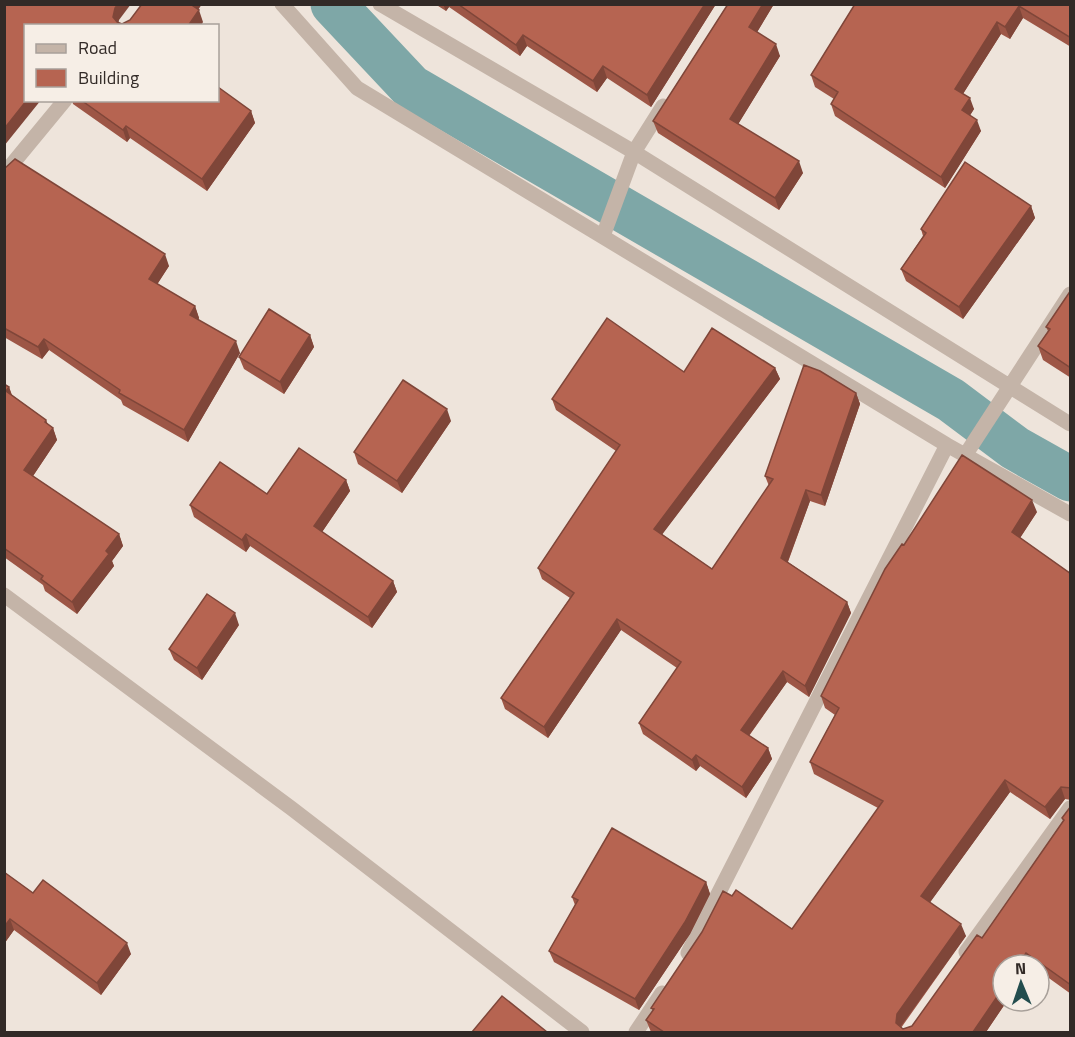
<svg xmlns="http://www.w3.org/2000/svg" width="1075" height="1037" font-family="'Titillium Web',sans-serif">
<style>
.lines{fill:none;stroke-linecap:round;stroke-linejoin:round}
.canal{stroke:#7ea7a7;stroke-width:45}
.minor{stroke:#c4b4a8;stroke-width:15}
.wall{fill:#9d5646}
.shaded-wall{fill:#7f4639}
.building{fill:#b66451;stroke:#7f4639;stroke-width:1.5}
</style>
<rect width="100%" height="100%" fill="#eee4db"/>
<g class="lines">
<path class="canal" d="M333,4L411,87L951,400L1015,448L1070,479"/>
<path class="minor" d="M282,4L357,88L947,445L1070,514
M380,4L634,152L1070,424
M4,174L65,100
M603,236L634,152L663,106
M966,454L1070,294
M4,595L291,808L582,1032
M966,952L1070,808
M688,953L947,445
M636,1032L662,993"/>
</g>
<path class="wall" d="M435,4H716L651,107L607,78L597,92L527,46L520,56L449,7L446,11Z
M728,4H774L757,32L780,56L738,124L803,173L779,210L658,133L653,121Z
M855,4H1071V47L1023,18L1010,39L1001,34L963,94L974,109L970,115L981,131L945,188L835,116L831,104L834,99L815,87L811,75Z
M72,100H218L251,111L255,123L207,191L130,138L127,142L73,104Z
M4,169L169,266L157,284L195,306L199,318L198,320L240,353L188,442L123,405L121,400L49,350L42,359L4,337Z
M1031,206L1035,218L963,319L906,281L901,269L923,236L921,229Z
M1071,290V378L1043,360L1038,346L1048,331L1046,327Z
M310,335L314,347L284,394L244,369L239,357Z
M775,368L780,379L662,534L712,569L769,486L765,476L856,393L860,404L825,506L810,501L788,562L847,602L851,613L809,697L787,682L749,736L768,748L772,759L746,798L700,766L696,771L643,734L639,723L677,668L621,630L548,738L505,709L501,698L570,598L542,579L538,568L616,451L556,410L552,399L684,372Z
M4,384L9,387L12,395L46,420L48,425L53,428L57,440L33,476L119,534L123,546L112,561L114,566L77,614L45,591L43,585L4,557Z
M451,421L402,493L358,464L354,452Z
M346,480L350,491L322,532L393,581L397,592L372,628L250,546L246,552L194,517L190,505L267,494Z
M1037,512L1020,538L1071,574V800L1065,799L1050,819L1010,792L930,902L966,936L901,1028L903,1029L912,1026L982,938L1063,821L1062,818L1071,806V994L1039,971V965H1003L1007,1001L986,1032H651L646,1020L653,1011L651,1008L792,929L878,808L814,774L810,762L835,715L825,708L821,696L904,545Z
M239,625L202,680L174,660L169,649Z
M4,872L33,893L131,954L101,995L14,930L4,944Z
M706,882L710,894L690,934L639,1010L554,962L549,951L575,905L572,897Z"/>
<path class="shaded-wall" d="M118,4H131L119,20L118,26L113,17L115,8Z
M190,4H202L194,16Z
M443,4H448L449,7L446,11Z
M705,4H716L651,107L647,95Z
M763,4H774L753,39L749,27Z
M1019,6L1023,18L1010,39L1005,27Z
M199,10L203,22L201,26H188Z
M997,22L1001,34L959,100L955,89Z
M523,35L527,46L520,56L516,45Z
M776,44L780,56L734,131L730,119Z
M603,66L607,78L597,92L593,81Z
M970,98L974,109L966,122L962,110Z
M27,100H41L4,146V129Z
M251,111L255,123L207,191L202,179Z
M977,120L981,131L945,188L941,177Z
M126,126L130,138L127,142L123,130Z
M799,161L803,173L779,210L775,198Z
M1031,206L1035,218L963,319L959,307Z
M165,254L169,266L153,291L149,279Z
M195,306L199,318L194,327L190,315Z
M310,335L314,347L284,394L280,382Z
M44,339L49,350L42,359L38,347Z
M236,341L240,353L188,442L184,430Z
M775,368L780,379L658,540L654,529Z
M9,387L13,399L6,391Z
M856,393L860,404L825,506L821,495Z
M447,409L451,421L402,493L397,481Z
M46,420L50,431L53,428L57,440L29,482L24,470Z
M346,480L350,491L318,538L314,526Z
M806,490L810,501L785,569L781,558Z
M1032,500L1037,512L1016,544L1012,532Z
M119,534L123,546L112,561L114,566L77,614L72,602L106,551Z
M246,534L250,546L246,552L242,540Z
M393,581L397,592L372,628L368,617Z
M847,602L851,613L809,697L805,686Z
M235,613L239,625L202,680L197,668Z
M617,619L621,630L548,738L544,727Z
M783,671L787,682L745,741L741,730Z
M768,748L772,759L746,798L742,787Z
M696,755L700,766L696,771L692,760Z
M1005,780L1010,792L926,908L921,896Z
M1061,787L1065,799L1050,819L1045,807Z
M706,882L710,894L690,934L639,1010L635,999Z
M10,919L14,930L4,944V927Z
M961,924L966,936L901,1026L900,1032L896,1023L897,1014Z
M127,943L131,954L101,995L97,983Z
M1026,953L1030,965H1018Z
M1003,988V1001H1007L986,1032H973Z"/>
<path class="building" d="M4,4H118L115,8L113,17L117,22L122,24L130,20L142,4H190L199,10L188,26H26V100H27L4,129Z
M458,4H705L647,95L603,66L593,81L523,35L516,45Z
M728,4H763L749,27L776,44L730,119L799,161L775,198L653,121Z
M855,4H1071V38L1019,6L1005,27L997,22L955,89L970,98L962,110L977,120L941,177L831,104L838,92L811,75Z
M218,87L251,111L202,179L126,126L123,130L81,100H218Z
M15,159L165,254L149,279L195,306L190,315L236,341L184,430L119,393L120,390L44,339L38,347L4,328V169Z
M965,162L1031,206L959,307L901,269L926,233L921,229Z
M1071,290V368L1038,346L1050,329L1046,327Z
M269,309L310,335L280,382L239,357Z
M607,318L684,372L712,328L775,368L654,529L712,569L773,479L765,476L804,365L820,371L856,393L821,495L806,490L781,558L847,602L805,686L783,671L741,730L768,748L742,787L696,755L692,760L639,723L681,662L617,619L544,727L501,698L574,593L538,568L620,445L552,399Z
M403,380L447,409L397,481L354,452Z
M4,384L9,387L6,391L46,420L45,422L53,428L24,470L119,534L106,551L109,554L72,602L41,579L43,576L4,548Z
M299,448L346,480L314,526L393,581L368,617L246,534L242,540L190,505L220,462L267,494Z
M962,455L1032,500L1012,532L1071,574V788L1061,787L1045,807L1005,780L921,896L961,924L897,1014L896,1023L903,1029L912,1026L977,935L982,938L1064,820L1062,818L1071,806V985L1026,953L1018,965H1003V988L973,1032H664L646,1020L654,1009L651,1008L702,932L723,891L732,896L736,890L792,929L883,801L810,762L839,708L821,696L885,569L902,544L904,545Z
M207,594L235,613L197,668L169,649Z
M612,828L706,882L685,922L635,999L549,951L578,900L572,897Z
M4,872L33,893L43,880L127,943L97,983L10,919L4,927Z
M502,996L547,1032H472Z"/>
<rect width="1075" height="1037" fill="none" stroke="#322a27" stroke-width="12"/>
<rect x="24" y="24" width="195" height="78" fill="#f6eee6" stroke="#a8a09a" stroke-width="1.5"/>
<rect x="36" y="44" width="30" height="9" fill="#c4b4a8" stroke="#a8a09a" stroke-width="1.5"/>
<text x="78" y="54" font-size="18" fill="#322a27">Road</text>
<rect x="36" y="69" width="30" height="18" fill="#b66451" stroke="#a8a09a" stroke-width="1.5"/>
<text x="78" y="84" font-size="18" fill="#322a27">Building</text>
<g transform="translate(1021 983) rotate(358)"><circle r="28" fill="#f6eee6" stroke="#a8a09a" stroke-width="1.5"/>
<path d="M0-4.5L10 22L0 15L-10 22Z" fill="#234d4e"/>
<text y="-9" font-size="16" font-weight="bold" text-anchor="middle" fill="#322a27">N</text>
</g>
</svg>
